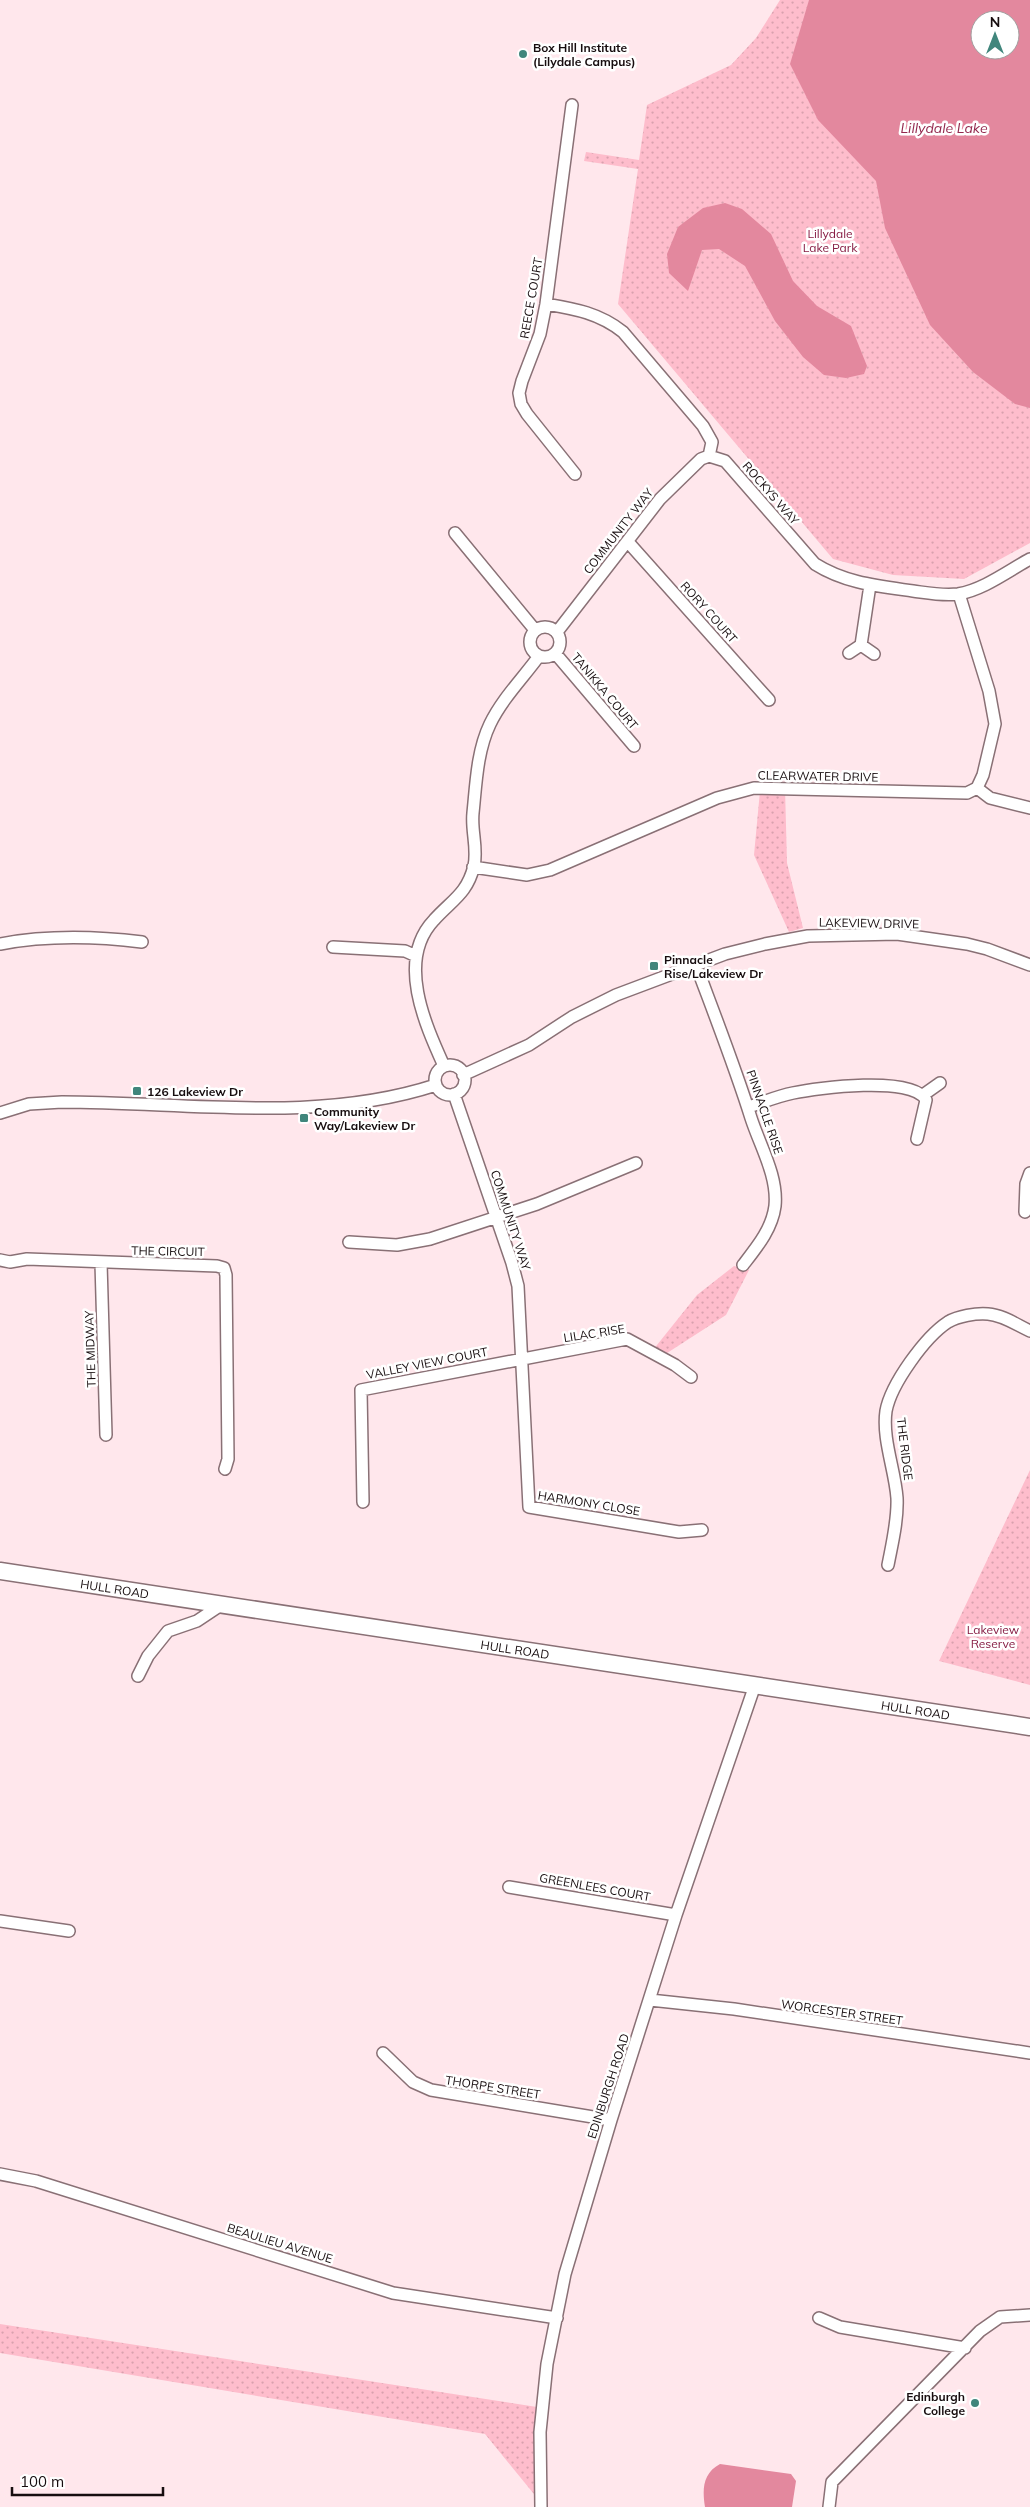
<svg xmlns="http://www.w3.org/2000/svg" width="1030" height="2507" font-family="Mulish,sans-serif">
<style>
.park{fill:url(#park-dots);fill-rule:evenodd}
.water{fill:#e3889e;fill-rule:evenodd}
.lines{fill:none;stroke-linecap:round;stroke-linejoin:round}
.street-casing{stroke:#897075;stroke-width:14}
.secondary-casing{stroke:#897075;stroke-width:19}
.street{stroke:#fff;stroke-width:11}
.secondary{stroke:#fff;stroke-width:16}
.poi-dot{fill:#40867c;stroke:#fff;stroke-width:2}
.labels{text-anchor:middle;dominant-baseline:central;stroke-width:5;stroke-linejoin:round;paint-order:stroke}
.poi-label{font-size:12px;font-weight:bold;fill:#170d0f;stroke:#fff;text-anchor:start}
.park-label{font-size:12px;fill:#861c43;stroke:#fff}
.street-label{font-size:12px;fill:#170d0f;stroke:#fff}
.water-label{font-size:14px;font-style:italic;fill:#93284d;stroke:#fff}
</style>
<defs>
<pattern id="park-dots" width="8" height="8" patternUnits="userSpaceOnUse" patternTransform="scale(1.25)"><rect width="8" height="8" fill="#febdcc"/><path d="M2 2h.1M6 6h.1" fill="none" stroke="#d9a1ae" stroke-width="1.8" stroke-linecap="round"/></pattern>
</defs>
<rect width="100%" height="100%" fill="#ffe7ec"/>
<path class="park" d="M780,0H1030V543L964,579L893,575L833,559L618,304L638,169L584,161L586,152L639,160L647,105L731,65L756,38ZM980,20H1010V50H980Z
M785,788L787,863L803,928L789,932L754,855L760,791Z
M734,1266L749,1270L726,1315L664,1355L653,1350L697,1295Z
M1030,1470V1685L939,1661Z
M0,2324L537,2407L538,2499L485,2434L0,2353Z"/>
<path class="water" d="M809,0H1030V408L1015,404L973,372L930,325L885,228L876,181L818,120L790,64ZM980,20H1010V50H980Z
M725,203L742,209L771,234L793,281L817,306L851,326L867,366L864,374L846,378L824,375L803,357L775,321L745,266L719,249L702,250L688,291L669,273L667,254L678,227L703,208Z
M720,2464L791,2474L796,2481L792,2507H705C702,2489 703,2473 720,2464Z"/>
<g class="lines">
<defs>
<path id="street" d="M572,105L546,304L540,334L522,381L519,393L521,404L527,414L575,474
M546,304C575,309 599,313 623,332L703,426L712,442L709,456
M709,456L725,461L815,564C845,583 878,586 913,591C928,593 943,596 958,594C983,590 1008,571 1030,559
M455,533L535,630
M628,542L769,700
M530 642a15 15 0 1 1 30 0a15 15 0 1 1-30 0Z
M557,632L660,499L701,459L709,456
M861,645L870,585
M555,653L634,746
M849,653L861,645L874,654
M977,788L990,798L1030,808
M473,867L527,875L550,870L717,798L754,788L967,793L977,788L983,775L995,724L989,691L959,594
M0,944C47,935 94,936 142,942
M333,947L405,951L416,956
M696,965C715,1016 735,1067 751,1118C760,1146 778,1176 775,1206C772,1229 757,1247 743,1265
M435 1080a15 15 0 1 1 30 0a15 15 0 1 1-30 0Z
M444,1066C425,1024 396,960 434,920C452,900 467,894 474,866C478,848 471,831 473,813C476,784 477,751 490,724C502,699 523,678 539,656
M463,1075L529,1045L572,1017L616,995L725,954L765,944L808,936L897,934L967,944L987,949L1030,965
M454,1094L512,1263L518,1286L529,1507L679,1532L702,1530
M923,1095L940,1083
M749,1107C763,1102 778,1096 793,1093C817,1088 912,1075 926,1100L917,1139
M0,1113L29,1104L62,1102C185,1102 317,1124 436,1085
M1025,1212L1026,1184L1030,1173
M349,1242L397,1245L430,1239L537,1204L636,1163
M0,1260L10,1262L27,1259L217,1266L224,1268L226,1275L228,1459L225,1469
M101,1263L106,1435
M363,1502L361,1390L627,1339L675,1365L691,1377
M888,1565C892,1544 898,1520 897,1498C895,1470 882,1439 886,1411C891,1384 925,1337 948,1322C958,1316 976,1313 988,1314C1003,1315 1017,1325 1030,1331
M138,1676L148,1656L168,1631L197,1621L221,1605
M509,1887L676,1915
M0,1921L69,1931
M650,2000L734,2009L1030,2053
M383,2053L413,2082L431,2090L611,2120
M0,2174L36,2181L393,2293L557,2318
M819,2318L840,2327L965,2348
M541,2507L540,2432L547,2364L565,2274L611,2120L676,1915L755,1685
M829,2507L832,2482L980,2331L1000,2317L1030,2315"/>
<g id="secondary">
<path id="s1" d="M0,1571L1030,1727"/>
</g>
</defs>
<use href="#street" class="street-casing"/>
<use href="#secondary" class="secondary-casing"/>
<use href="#street" class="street"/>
<use href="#secondary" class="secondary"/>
</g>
<g class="poi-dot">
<circle cx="523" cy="54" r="5"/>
<rect x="649" y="961" width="10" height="10" rx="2.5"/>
<rect x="132" y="1086" width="10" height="10" rx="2.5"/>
<rect x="299" y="1113" width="10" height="10" rx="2.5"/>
<circle cx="975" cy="2403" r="5"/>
</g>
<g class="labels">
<g class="poi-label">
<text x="533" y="47">Box Hill Institute<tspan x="533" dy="14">(Lilydale Campus)</tspan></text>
<text x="664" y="959">Pinnacle<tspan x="664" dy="14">Rise/Lakeview Dr</tspan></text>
<text x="147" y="1091">126 Lakeview Dr</text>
<text x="314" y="1111">Community<tspan x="314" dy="14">Way/Lakeview Dr</tspan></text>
<text x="965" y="2396" text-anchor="end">Edinburgh<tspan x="965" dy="14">College</tspan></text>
</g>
<g class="park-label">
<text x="830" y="233">Lillydale<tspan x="830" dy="14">Lake Park</tspan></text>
<text x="993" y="1629">Lakeview<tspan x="993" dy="14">Reserve</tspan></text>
</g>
<g class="street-label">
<text transform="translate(531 298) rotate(-80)">REECE COURT</text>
<text transform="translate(771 493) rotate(49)">ROCKYS WAY</text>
<text transform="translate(618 531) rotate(-52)">COMMUNITY WAY</text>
<text transform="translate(709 612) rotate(48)">RORY COURT</text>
<text transform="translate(605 691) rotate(50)">TANIKKA COURT</text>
<text transform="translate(818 776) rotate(1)">CLEARWATER DRIVE</text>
<text transform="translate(869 923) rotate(1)">LAKEVIEW DRIVE</text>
<text transform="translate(765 1112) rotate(71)">PINNACLE RISE</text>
<text transform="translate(511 1220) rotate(72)">COMMUNITY WAY</text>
<text transform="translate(168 1251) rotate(1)">THE CIRCUIT</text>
<text transform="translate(594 1333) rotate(-9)">LILAC RISE</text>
<text transform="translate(90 1349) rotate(-92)">THE MIDWAY</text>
<text transform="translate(427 1363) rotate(-11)">VALLEY VIEW COURT</text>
<text transform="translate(905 1449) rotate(83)">THE RIDGE</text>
<text transform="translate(589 1503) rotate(9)">HARMONY CLOSE</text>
<text stroke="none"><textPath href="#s1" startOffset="116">HULL ROAD</textPath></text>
<text stroke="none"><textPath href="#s1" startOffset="521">HULL ROAD</textPath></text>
<text stroke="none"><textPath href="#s1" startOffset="926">HULL ROAD</textPath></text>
<text transform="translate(595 1887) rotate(10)">GREENLEES COURT</text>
<text transform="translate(842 2012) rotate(8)">WORCESTER STREET</text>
<text transform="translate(608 2086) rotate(-72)">EDINBURGH ROAD</text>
<text transform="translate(493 2087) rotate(9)">THORPE STREET</text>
<text transform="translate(280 2243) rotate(17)">BEAULIEU AVENUE</text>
</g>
<g class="water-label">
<text x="944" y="128">Lillydale Lake</text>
</g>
</g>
<g transform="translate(995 35)"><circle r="24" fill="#ffffff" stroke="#a29e9f"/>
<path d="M0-4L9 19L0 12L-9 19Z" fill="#40867c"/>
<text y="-8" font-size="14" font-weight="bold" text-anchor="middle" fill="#170d0f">N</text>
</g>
<path d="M12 2487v8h151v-8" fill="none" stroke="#170d0f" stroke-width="2.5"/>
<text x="20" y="2487" font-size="15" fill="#170d0f" stroke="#ffffff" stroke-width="4" paint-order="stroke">100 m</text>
</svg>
